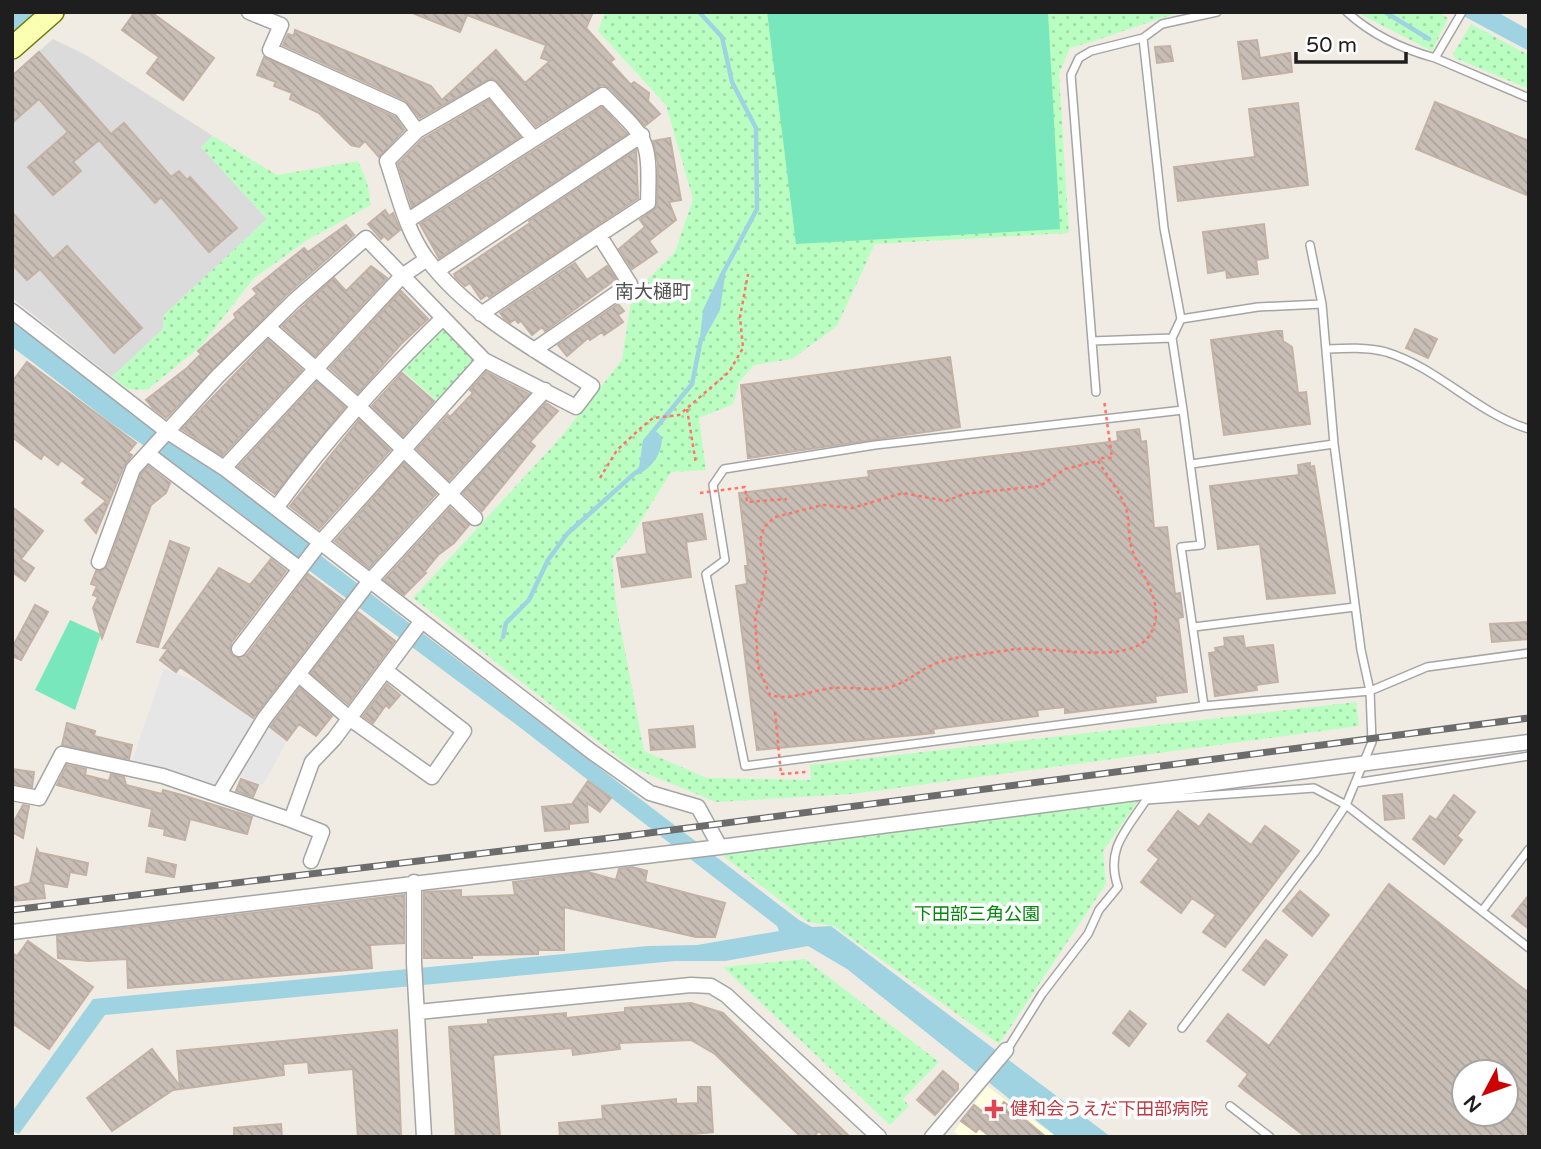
<svg xmlns="http://www.w3.org/2000/svg" width="1541" height="1149" font-family="'Varela Round','Noto Sans JP',sans-serif">
<style>
.residential{fill:#dcdbdb}
.education{fill:#ffd}
.park{fill:url(#park-dots)}
.pitch{fill:#79e7bc}
.parking{fill:#e6e6e6}
.water{fill:#9fd3e2}
.lines{fill:none;stroke-linecap:round;stroke-linejoin:round}
.stream{stroke:#9fd3e2;stroke-width:4.5}
.building{fill:url(#building-back-hatch);stroke:#c3b1a4;stroke-width:2;fill-rule:evenodd}
.lane-casing{stroke:#a5a5a5;stroke-width:10}
.street-casing{stroke:#a5a5a5;stroke-width:17}
.secondary-casing{stroke:#6d7a00;stroke-width:24}
.path{stroke:#ff7465;stroke-width:2.5;stroke-dasharray:3.5 3.5;stroke-linecap:butt}
.lane{stroke:#fff;stroke-width:7}
.street{stroke:#fff;stroke-width:14}
.secondary{stroke:#fbffb2;stroke-width:21}
.rail-casing{stroke:#6c6c6c;stroke-width:7}
.rail{stroke:#fff;stroke-width:4.5;stroke-dasharray:13;stroke-linecap:butt}
.path-bridge{stroke:#ff7465;stroke-width:2.5;stroke-dasharray:3.5 3.5;stroke-linecap:butt}
.health-dot{fill:#e0444e;stroke:#fff;stroke-width:2.5}
.labels{text-anchor:middle;dominant-baseline:central;stroke-width:7;stroke-linejoin:round;paint-order:stroke}
.park-label{font-size:18px;fill:#01870c;stroke:#fff}
.health-label{font-size:18px;fill:#be3a42;stroke:#fff;text-anchor:start}
.neighbourhood-label{font-size:19px;fill:#515151;stroke:#fff}
</style>
<defs>
<pattern id="park-dots" width="8" height="8" patternUnits="userSpaceOnUse" patternTransform="scale(1.75)"><rect width="8" height="8" fill="#bbfec1"/><path d="M2 2h.1M6 6h.1" fill="none" stroke="#a0d9a5" stroke-width="1.8" stroke-linecap="round"/></pattern>
<pattern id="building-back-hatch" width="6" height="6" patternUnits="userSpaceOnUse" patternTransform="scale(1.75)"><rect width="6" height="6" fill="#c8beb6"/><path d="M-1 5l2 2M0 0l6 6M5-1l2 2" fill="none" stroke="#aba39c"/></pattern>
</defs>
<rect width="100%" height="100%" fill="#f0ece3"/>
<path class="residential" d="M53,39L86,55L213,136L201,147L267,219L164,315L163,329L112,377L12,298V75Z"/>
<path class="education" d="M987,1086L1056,1137H961L954,1132Z"/>
<path class="park" d="M605,12H1182C1144,22 1108,38 1070,48L1059,74L1069,233L875,244L837,326L792,359L754,365L739,382L733,404L699,418L706,470L671,472L632,535L612,559L616,604L644,751L707,778L811,780L810,765L1356,702L1359,726L852,794L716,802L631,767L413,598L561,437L622,360L632,295L675,252L693,199L666,105L598,31Z
M1356,12H1438L1448,18L1432,51Z
M1471,24L1529,55V89L1455,58L1453,54Z
M213,136L277,175L358,161L367,182L371,205L309,239L254,278L200,347L147,390L128,389L112,377L163,329L164,315L267,219L201,147Z
M437,330H443L472,354L473,363L438,402L401,369Z
M1138,801L1103,851L1106,884L999,1044L834,926L808,922L722,855Z
M805,959L939,1062L903,1099L909,1106L890,1125L723,967Z"/>
<path class="pitch" d="M767,12H1048L1060,229L796,244Z
M70,620L101,634L75,710L35,690Z"/>
<path class="parking" d="M164,668L207,686L287,741L263,785L237,775L226,791L131,763Z"/>
<path class="water" d="M12,12H36L12,34Z
M1456,12H1497L1529,30V51Z
M720,274L725,276L720,310L704,339L700,338L703,310Z
M12,322L286,523L324,558L799,920L812,927L831,926L1111,1137H1057L847,969L808,946L725,961H675L105,1015L19,1134L12,1131V1112L93,999L648,946L697,945L779,931L777,926L522,729L311,572C258,523 200,483 140,443C96,414 55,378 12,347Z
M653,428L662,437C662,454 652,468 637,475L634,472L639,467L643,440Z"/>
<g class="lines">
<path class="stream" d="M699,12L722,37L732,82L756,128L757,209L722,275
M1385,12L1429,39
M655,429L692,384L701,339
M503,637L506,623L529,600L548,560L567,534L635,473"/>
</g>
<path class="building" d="M135,12H151L214,58L183,100L147,73L159,57L122,30Z
M410,12H593L586,28L614,59L610,62L631,85L634,82L649,93L648,101L660,114L645,126L610,88L602,85L536,126L498,82L491,78L420,118L405,100L283,45L288,34L294,36L295,30L431,86L442,100L496,50L525,83L550,61L541,58L546,45L467,15L460,32Z
M1257,40L1260,58L1290,53L1292,72L1243,79L1238,42Z
M1170,46L1173,61L1157,63L1155,47Z
M39,52L111,134L124,123L171,177L179,171L187,180L190,177L237,228L209,252L161,197L155,203L99,140L73,162L81,171L53,195L28,167L68,132L39,99L12,123V76Z
M264,57L395,117L404,130L379,157L365,141L359,147L351,145L319,113L290,99L292,93L274,86L276,82L257,75Z
M489,100L520,137L412,207L398,164L423,139Z
M1435,102L1529,141V196L1416,149Z
M1298,103L1308,185L1178,201L1174,167L1255,157L1249,109Z
M602,107L627,134L439,258L420,224Z
M670,138L681,200L669,202L676,220L649,241L657,252L632,269L619,249L645,227L640,220L657,207L658,164L653,141Z
M636,150L638,198L489,297L487,295L481,299L470,283L465,286L456,278L454,274L530,223L529,221Z
M385,210L389,216L393,213L400,230L388,240L384,236L381,239L368,224Z
M12,212L53,259L67,246L142,328L114,353L40,269L27,280L12,264Z
M1264,224L1268,258L1256,260L1258,274L1227,278L1226,270L1208,273L1203,232Z
M346,225L354,235L287,294L166,418L153,408L146,400L187,368L201,354L198,351L236,318L234,314L257,294L253,289L304,248L308,252Z
M575,263L587,280L607,266L616,279L545,331L542,327L532,335L521,321L518,323L515,319L510,323L504,318L500,313Z
M371,266L387,278L315,356L282,326L334,278L346,291Z
M401,291L428,319L401,344L358,393L330,368Z
M618,304L624,311L618,315L623,322L604,335L602,332L590,340L588,338L567,356L558,345Z
M1415,329L1437,339L1428,358L1406,348Z
M1277,331H1282L1283,341L1292,347L1298,393L1306,392L1310,424L1224,435L1211,340Z
M268,340L302,370L222,456L182,429Z
M950,357L960,427L748,458L741,385Z
M27,362L136,443L128,453L132,455L124,466L96,533L85,520L106,501L82,483L86,479L61,460L58,465L44,454L41,459L12,437V382Z
M486,372L529,394L449,480L417,449L448,415L450,417L473,393L470,390Z
M402,373L434,401L403,436L372,406Z
M317,382L345,407L275,494L238,467Z
M546,403L558,411L530,442L535,446L482,511L463,493Z
M359,420L390,450L319,529L290,506Z
M1139,429L1141,442L1146,441L1154,528L1167,527L1175,594L1180,593L1183,617L1178,618L1187,692L1155,696L1156,702L1065,713V707L1037,710L1038,716L933,729L934,733L757,750L736,586L747,584L745,566H748L739,493L869,477L868,471L1118,441L1117,432Z
M404,463L436,494L369,568L335,541Z
M1310,463V467L1314,466L1335,593L1267,599L1260,544L1218,549L1210,486L1299,475L1298,465Z
M148,466L170,483L166,493L151,505L102,638L93,608L98,597L93,595L97,586L91,584L96,571H101L108,565L141,474Z
M12,507L43,531L21,559L34,568L25,581L12,572Z
M450,508L469,525L454,543L438,555L424,572L426,573L404,595L384,580Z
M702,514L706,539L686,542L691,577L622,587L617,558L647,554L643,523Z
M170,541L189,548L158,647L137,642Z
M271,559L286,571L231,643L230,652L234,657L247,655L308,574L343,600L253,718L180,667L176,672L160,660L168,649L163,648L219,568L250,585Z
M35,605L48,612L21,660L12,656V648Z
M358,612L395,641L348,704L311,673Z
M1529,622V639L1492,642L1490,624Z
M1243,636L1245,648L1273,645L1278,682L1256,685L1257,690L1215,696L1209,653L1216,652L1215,648L1225,646L1224,638Z
M387,684L400,695L389,708L386,705L373,723L363,716Z
M300,688L332,716L316,736L299,724L287,740L270,727Z
M67,723L95,731L94,736L132,745L129,759L62,745Z
M693,726L695,747L651,750L649,730Z
M67,765L86,769L85,775L109,781L111,774L124,777L126,785L162,794L163,790L182,795L252,817L247,834L190,819L185,840L164,835L165,829L149,826L152,809L57,785Z
M12,769L34,772L32,787L12,784Z
M241,779L258,785L253,797L236,791Z
M588,781L611,798L600,812L587,803L588,822L569,824V829L545,831L542,807L572,804Z
M1402,794L1404,818L1385,820L1383,796Z
M1454,795L1475,812L1457,836L1462,840L1444,864L1413,839L1430,816L1436,820Z
M23,805L29,806L23,838L12,832V825Z
M1178,811L1199,827L1209,814L1251,845L1265,826L1299,851L1225,947L1203,932L1216,915L1192,898L1181,913L1141,882L1159,859L1148,850Z
M37,849L40,855L41,853L88,863L86,875L70,872L67,887L43,883L45,898L12,901V888L30,883Z
M148,858L176,865L174,877L146,872Z
M632,867L647,871L645,882L725,903L715,937H696L564,907V950H538V954L472,955V958H424V892L461,890V897L515,895L513,882L588,872L616,880L619,869Z
M1389,884L1529,993V1137H1306L1239,1086L1248,1074L1207,1041L1228,1014L1269,1046ZM1464,1072H1506V1114H1464Z
M1300,891L1329,915L1312,936L1283,911Z
M404,895V943L370,945L372,968L128,988L127,959L88,961L58,958L57,936Z
M1529,895V929L1512,916Z
M1266,940L1287,955L1264,985L1243,970Z
M28,941L93,987L49,1049L12,1023V953L17,956Z
M691,1003L723,1013L850,1137H825L819,1131L813,1137H801L715,1054L691,1040L619,1043L620,1049L573,1055L572,1048L493,1055L500,1137H456L449,1027L488,1024V1020L566,1013V1018L625,1012V1008Z
M1130,1011L1146,1024L1129,1046L1113,1033Z
M397,1030L401,1137H358L353,1069L309,1073L308,1062L283,1064L284,1075L173,1090L112,1131L87,1098L152,1049L180,1086L177,1051Z
M943,1071L958,1084V1089L935,1115L917,1100Z
M698,1087H710L713,1132L662,1137H560L559,1123L603,1119L602,1106L676,1099V1104L698,1103Z
M1004,1102L1046,1137H991L979,1128L976,1132L961,1121L974,1105L992,1119Z
M281,1124L282,1137H234V1128Z"/>
<g class="lines">
<defs>
<path id="lane" d="M1347,12C1373,36 1402,49 1435,58L1462,12
M1143,38L1164,228L1181,319
M1435,58L1529,98
M1172,338L1183,410L875,445L724,469L713,485L725,560L706,574L745,766L1204,706L1370,691L1427,667L1529,653
M1092,341L1172,338L1181,319L1258,307L1322,304
M1327,349C1347,348 1367,347 1386,352C1439,368 1476,413 1529,429
M1096,392L1071,75L1079,58L1091,51L1143,38L1162,24L1217,12
M1183,410L1201,545L1181,547L1204,706
M1191,464L1334,444
M1194,627L1355,607
M1355,783L1529,756
M1482,911L1529,849
M1182,1028L1315,852L1346,805L1372,742L1370,691L1361,650L1334,444L1322,304L1310,245
M1007,1050L1042,994L1088,934L1099,910L1118,887C1105,849 1126,831 1146,800L1314,788L1346,805L1529,948
M1230,1106L1270,1137"/>
<path id="street" d="M249,12L281,25L270,50L401,109L417,131
M407,221L534,139
M438,270L642,135
M12,311L168,432L224,468L592,752L650,793L698,807L720,847
M481,314L599,235
M268,327L358,406L475,518
M148,454L300,569
M224,468L402,276L427,259
M276,508C326,440 382,377 443,318
M99,562L133,469L217,377L294,301L366,238L484,360L576,407L592,386C534,349 469,315 427,259C406,231 398,194 387,161L417,131L491,88L534,139L603,95C648,141 650,136 648,203L599,235L630,284L534,350
M239,649L319,544L484,360
M298,674L349,718L432,777L464,731L385,670
M12,793L39,798L62,754L163,776L291,820
M219,794L264,719L369,582L545,390
M311,861L322,832L291,820L312,762L334,739L421,622
M414,882V963L424,1137
M12,932L720,847L1529,742
M418,1012L691,985L711,986L726,995L879,1137
M932,1137L1006,1050"/>
<path id="secondary" d="M12,48L53,12"/>
</defs>
<use href="#lane" class="lane-casing"/>
<use href="#street" class="street-casing"/>
<use href="#secondary" class="secondary-casing"/>
<path class="path" d="M687,409L696,464
M1098,461C1106,474 1116,487 1123,501C1130,515 1128,528 1130,542C1136,571 1168,601 1151,633C1132,669 1044,643 1009,650C986,654 952,656 932,665C917,672 906,683 890,687C869,692 847,685 826,689C807,692 789,701 770,695L758,666L755,617L762,598L766,571L760,541L764,527L775,517L823,505L852,508L903,493L946,501L964,494L1040,486L1065,469Z
M600,478L617,450L642,427L653,418L679,415L729,372L743,348L740,317L748,274
M781,774L806,772"/>
<use href="#lane" class="lane"/>
<use href="#street" class="street"/>
<use href="#secondary" class="secondary"/>
<defs>
<path id="rail" d="M12,910L626,836L1529,718"/>
</defs>
<use href="#rail" class="rail-casing"/>
<use href="#rail" class="rail"/>
<path class="path-bridge" d="M1101,458H1112L1104,400
M700,493L745,487L747,502L787,499
M775,712L781,774"/>
</g>
<path class="health-dot" d="M990.5 1098.5h7v7h7v7h-7v7h-7v-7h-7v-7h7z"/>
<g class="labels">
<g class="park-label">
<text x="977" y="914">下田部三角公園</text>
</g>
<g class="health-label">
<text x="1010" y="1109">健和会うえだ下田部病院</text>
</g>
<g class="neighbourhood-label">
<text x="653" y="292">南大樋町</text>
</g>
</g>
<rect width="1541" height="1149" fill="none" stroke="#1e1e1e" stroke-width="28"/>
<g transform="translate(1485 1093) rotate(229)"><circle r="33" fill="#ffffff" stroke="#a5a5a5" stroke-width="2"/>
<path d="M0-5L12 26L0 18L-12 26Z" fill="#cc0000"/>
<text y="-10" font-size="19" font-weight="bold" text-anchor="middle" fill="#1e1e1e">N</text>
</g>
<path d="M1296 52v10h110v-10" fill="none" stroke="#1e1e1e" stroke-width="3.5"/>
<text x="1306" y="52" font-size="21" fill="#1e1e1e" stroke="#ffffff" stroke-width="5" paint-order="stroke">50 m</text>
</svg>
